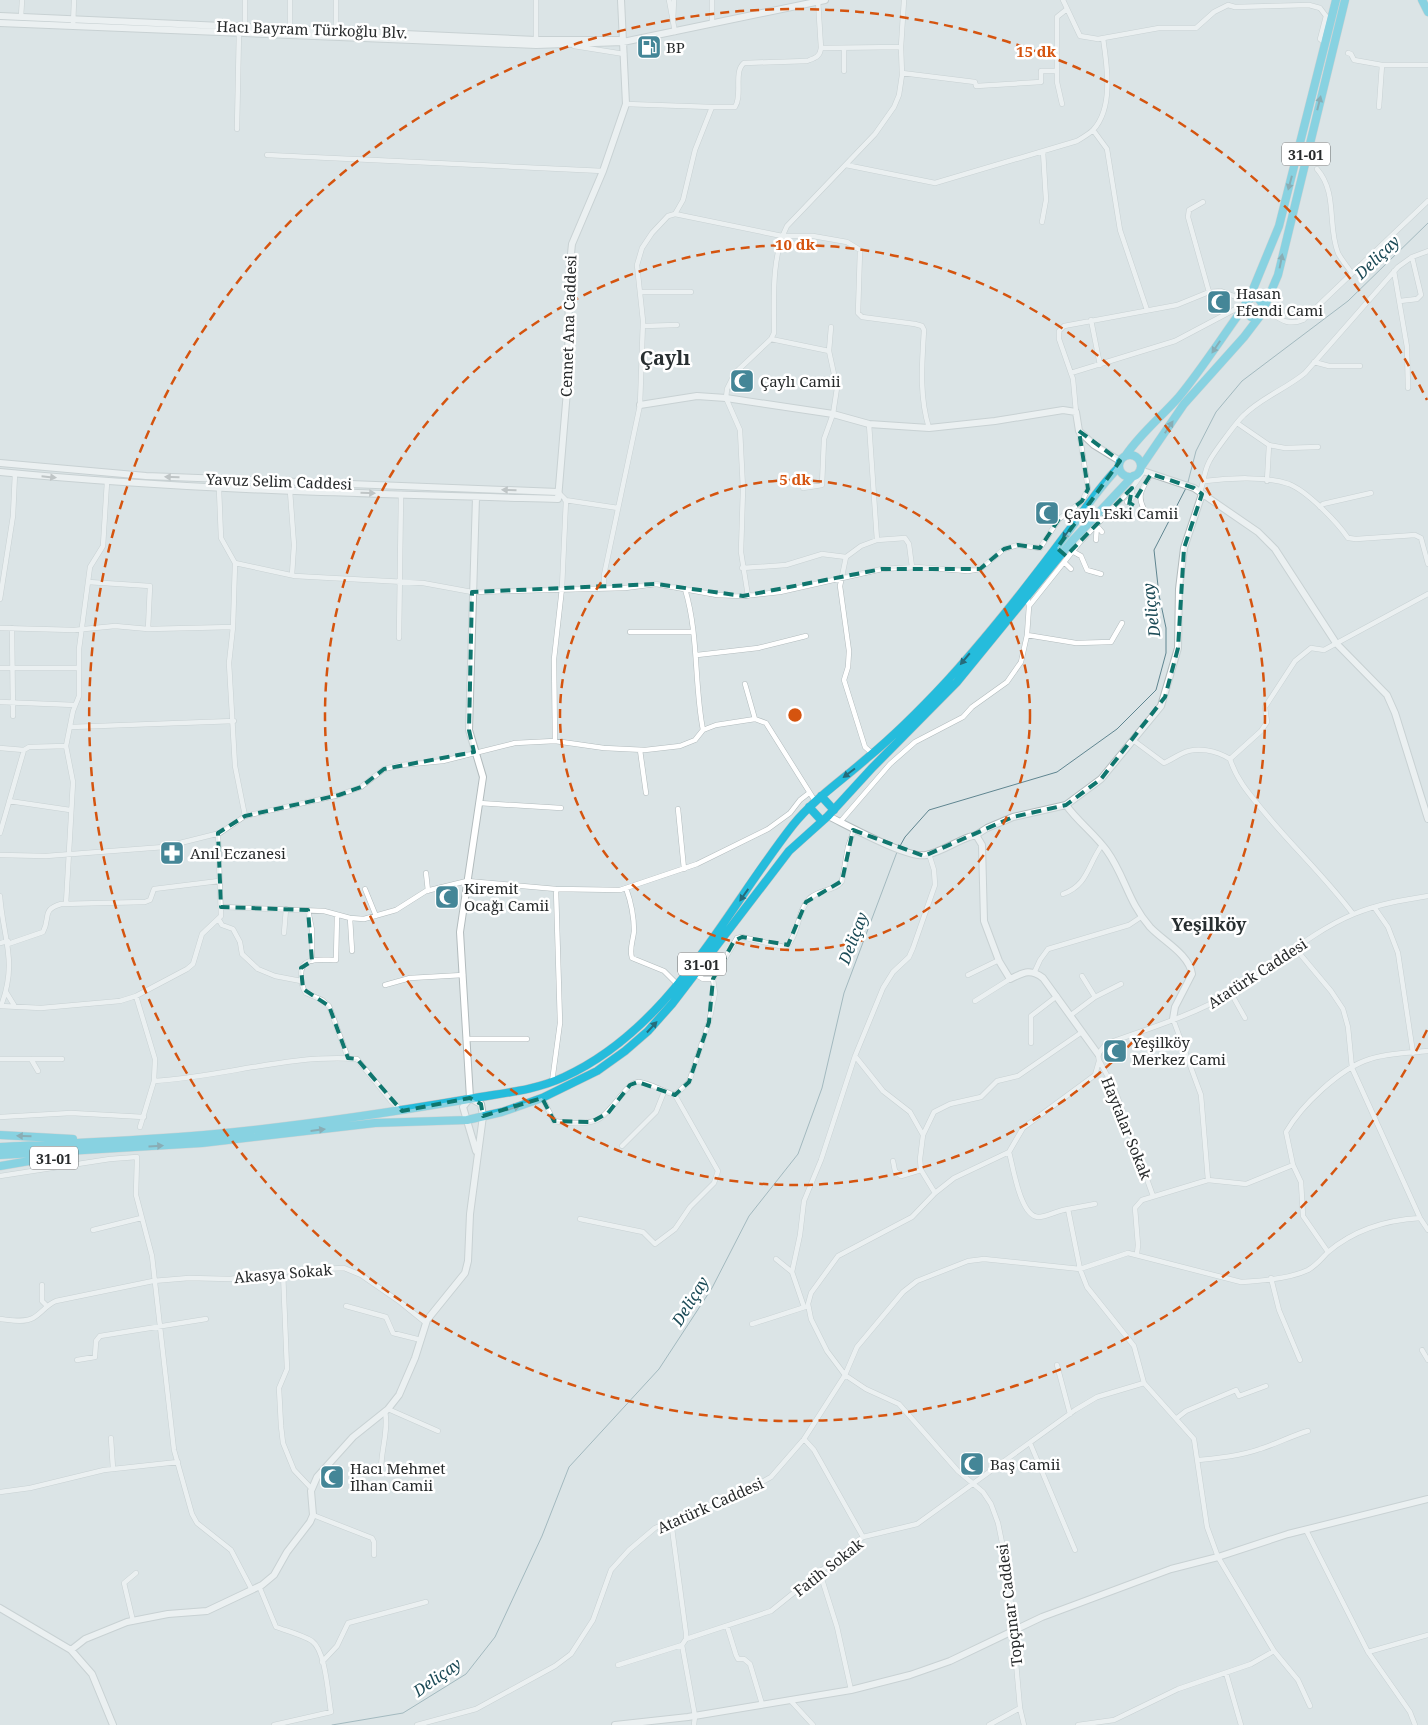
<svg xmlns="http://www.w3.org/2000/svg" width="1428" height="1725" font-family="'Noto Serif',serif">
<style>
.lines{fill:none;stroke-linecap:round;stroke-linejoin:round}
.stream{stroke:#5f8590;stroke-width:1}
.street-casing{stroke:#b2bbbd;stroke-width:5.5}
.secondary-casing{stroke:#b2bbbd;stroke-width:8}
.highway-casing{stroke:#bebfbf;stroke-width:9}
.street{stroke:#fff;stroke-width:4.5}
.secondary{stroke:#fff;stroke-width:6}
.highway{stroke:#25bcdc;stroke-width:8}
.oneway{fill:#266c7b}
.oneway2{fill:#9e9fa0}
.marked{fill:none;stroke:#0f766e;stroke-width:4;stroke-dasharray:10 6;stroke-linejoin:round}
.ring{fill:none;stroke:#d5540f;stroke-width:2.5;stroke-dasharray:9 6}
.labels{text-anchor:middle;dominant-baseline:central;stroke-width:5;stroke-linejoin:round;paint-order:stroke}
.shield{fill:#fff;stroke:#686a6b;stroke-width:1}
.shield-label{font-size:14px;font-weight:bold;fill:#272a2b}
.street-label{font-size:15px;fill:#272a2b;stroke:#fff}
.poi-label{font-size:15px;fill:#272a2b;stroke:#fff;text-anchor:start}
.water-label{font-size:16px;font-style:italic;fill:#1b4a56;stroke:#fff}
.quarter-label{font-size:18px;font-weight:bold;fill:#282f31;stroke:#fff}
.district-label{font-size:20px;font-weight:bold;fill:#282f31;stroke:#fff}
.centre{fill:#d5540f;stroke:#fff;stroke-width:2.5}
.ring-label{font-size:15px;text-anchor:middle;font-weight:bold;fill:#d5540f;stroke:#fff;stroke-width:5;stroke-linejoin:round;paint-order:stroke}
</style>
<rect width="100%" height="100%" fill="#dbe4e6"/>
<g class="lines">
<path class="stream" d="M1188,482L1196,451L1216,412L1242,381L1348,301L1428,223
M900,846L905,837L929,810L1057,772L1117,729L1156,690L1166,653V628L1159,595L1154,550L1186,488
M332,1725L403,1713L466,1674L495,1637L542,1536L569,1467L659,1369L712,1288L749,1216L798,1154L822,1088L844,993L897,852"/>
<defs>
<path id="street" d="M245,0V27
M290,0V29
M336,0V31
M536,0V41
M669,0L675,32
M712,0V21
M818,0L821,48L901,47
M1063,0L1080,36L1098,39L1159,28H1196L1214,12L1228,5L1235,7L1309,5L1320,8L1326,16L1320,39L1325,43
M21,17L22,0
M673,21L674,0
M73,26L74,0
M574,46L624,54
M844,48V71
M1348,53L1351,54L1354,60L1382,65
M902,73L975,82L976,86L1041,82V71H1057
M1062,104L1057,82V17L1067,9
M712,107H735C743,95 733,72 744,63L807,61C815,58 820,57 821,48
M1379,107L1382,65H1428
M237,129L239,30
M1093,130L1107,149L1120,230L1147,310
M267,155L603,171
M846,165L935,183L1077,141C1082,138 1089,134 1093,130C1114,108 1107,65 1103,38
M1317,169C1338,193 1327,225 1338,253C1341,259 1347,266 1351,272
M1203,202L1189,210L1188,217L1209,292
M675,214L782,236H813L847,242L860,250L858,313L862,317L915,324L922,326L924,330C922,363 919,396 929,428
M1042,222L1046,200L1043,151
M1394,271L1407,347L1408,388
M640,292H691
M1400,301L1417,299L1421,295L1412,257
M1264,309C1278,317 1286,327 1303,320L1428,201
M1091,320L1100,365
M643,326L677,325
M771,339L829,351L837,388L833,414L824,439L822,485L803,488
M829,351L831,327
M1314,362L1329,366H1360
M1071,373L1175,341L1245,304
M1076,412L1073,379L1059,339V331L1064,326L1177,305L1209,292L1221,291L1246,301
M1237,423L1269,445
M869,424L877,540L861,546L846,557L840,586L849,651L848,667L844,680L865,747L873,754
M1205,481C1229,478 1266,476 1289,484C1307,491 1337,522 1348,538L1356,539L1415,535L1421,538L1428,564
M1267,481L1269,445L1285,448L1318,447
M219,489L221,538L235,563L295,576L423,583L472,592L625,588L656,584L717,595L743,596L780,592L882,569L916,567L968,571L980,569L1004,549L1018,545L1040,548L1059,519L1082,501L1088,489L1079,431
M290,491L294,545L292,575
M1200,492C1204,482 1204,471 1209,462C1212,455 1238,420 1244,415C1262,397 1286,389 1305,373L1398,267L1412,257L1428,251
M1132,496V488L1144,471
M565,500L618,508
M1127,502L1134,496
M1320,507L1323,504L1371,493
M1144,509C1136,494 1143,488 1151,474
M1097,526L1102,532
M877,540L905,538L909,544L912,567
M1096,540L1097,524
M1072,551L1081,556L1087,570L1101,574
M1064,562L1071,569
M235,563L233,627L229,663L235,766L245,816
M742,568L786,565L822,554L846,557
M88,582L150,586L148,629
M604,588V575L640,405L643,321L637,265L642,248L652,233L668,216L675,214L683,200L695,150L712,107L626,104
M685,589C699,636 694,684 703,730
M748,596L741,552L743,489L740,430L726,398L727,389L735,373L771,339L774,333C774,298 771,258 787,226L875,134L894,107L899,95L902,75L901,47L904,0
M0,599L13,516L15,473
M1029,606L1080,542L1132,488
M0,628L74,630L115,626L148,629L233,627
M12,628L13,716
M630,632H693
M1027,635L1076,643L1111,642L1122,623
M399,638L401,494
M697,655L758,648L806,636
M0,668H79
M745,684L755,719
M0,702L75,705
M71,727L234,721
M1133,740L1164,763C1171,760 1176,756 1183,753C1197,746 1217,751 1230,759C1237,781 1251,796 1265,813C1294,848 1326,878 1353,914
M555,741L554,659L562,588L566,500L558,492
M0,748L24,750L29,747L66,746
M640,750L646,793
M1230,759L1261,731L1267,722L1265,707L1295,661L1311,648L1324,650L1428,594
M9,801L70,810
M479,803L561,808
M678,809L684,869
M840,822L890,764L915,742L963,717L972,707L1007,682L1021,662L1027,635L1029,606L1027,598
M0,833L24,750
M0,855L46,856L164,847L220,833L245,816L339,795L361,787L384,769L401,765L443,761L515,743L555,741L604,748L645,750L680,746L695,740L703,730L716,725L755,719L766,723L815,801
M426,873L428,891
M626,888C631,902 634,916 634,931C633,941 629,949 632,958L664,971L677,984
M365,889L376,916
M1063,894C1088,885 1087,866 1102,845
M0,896C3,939 18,961 1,1006
M66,904L73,782L66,746L73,711L79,696V649L90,567L103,546L107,482
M221,907L324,911L350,918L364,919L396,910L426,891L467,881L556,889L620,890L697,864L768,829L790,813L800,800L809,793
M1374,907L1388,927L1398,953L1413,1053
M308,910L312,930V961
M337,915L336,960C322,960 301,956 301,974C301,981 302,988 306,993L322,1000L329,1006L348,1058
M350,918L352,951
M219,920L222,925L233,929L240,942L242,954L258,969L275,976L301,981
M284,933L286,909
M0,943L8,941
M8,944L43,932C51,917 41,910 61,904L145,902L150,900L154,889L219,881
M1295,948L1331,991L1343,1009L1348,1027L1352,1068L1420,1218L1428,1230
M1035,971L1040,960L1048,949L1129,925L1141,917
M968,975L999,960
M1082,976L1095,997
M713,979L737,938L742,937L784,947L788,945C799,933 797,912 809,899C817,890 836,891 842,881L848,847L854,830
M385,985L410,978L463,975
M6,992L14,1005
M1231,993L1245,1018
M136,996L155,1059L154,1081L140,1127
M975,1001L1010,979
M0,1006L41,1008L120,1001L136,996L187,969L193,964L202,934L221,916L218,833
M1071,1015L1095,997L1121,984
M1173,1019L1201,1095L1208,1180
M466,1039H527
M1031,1043V1016L1057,996
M855,1056L883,1091L910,1112L923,1135
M0,1059H62
M31,1059L38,1071
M1100,1062L1115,1090L1153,1196
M154,1081C222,1077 289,1054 357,1059L391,1101L401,1110
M552,1082L560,1023L556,889
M675,1095L689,1082L709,1022L715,993L713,979H703L695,974
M542,1098L554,1121C566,1123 585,1125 597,1120C611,1114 627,1081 639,1082C650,1083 664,1092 675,1095L718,1171L714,1183L690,1207L675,1229L655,1244L643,1232L638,1231L580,1219
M0,1117L71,1113L144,1117
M622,1146L656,1112L664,1092
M1009,1152C1013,1166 1020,1216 1038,1217C1048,1217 1058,1210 1068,1209L1080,1269L1087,1287L1134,1346L1144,1383L1194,1439L1207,1527L1218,1557L1274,1651L1298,1680L1310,1706
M893,1161L895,1171L901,1176L921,1170
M0,1176L110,1159L137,1157L136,1195L152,1256L174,1450L192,1514L197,1523L231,1550L252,1590
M935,1193L921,1170L920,1159L923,1135L934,1112L950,1104L981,1097L997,1081L1018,1076L1082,1032
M1068,1209L1095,1204
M93,1230L141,1218
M1328,1252L1303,1216L1301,1182L1293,1165L1286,1132C1301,1106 1340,1068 1370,1059C1388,1053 1409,1053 1428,1051
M1137,1254L1138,1245L1135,1208L1142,1200L1208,1180L1246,1184L1293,1165
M776,1259L792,1272
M283,1272L287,1369L279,1388L281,1426L283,1443L294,1470L312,1489
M1271,1278L1279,1310L1300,1360
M42,1285V1301L46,1305
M346,1306L386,1317L393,1333L421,1340
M804,1307L792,1272L800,1235L804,1201L821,1160L855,1056L883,988L893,972L909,957L913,948L935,885L934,870L929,854
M0,1319C10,1320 24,1323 33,1318C42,1313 46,1305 56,1301L153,1281L189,1278L230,1279L299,1270L344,1268L361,1275L400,1302L426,1323
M752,1324L805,1307
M1422,1350L1428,1360
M77,1360L95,1357L96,1341L100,1336L206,1319
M1057,1365L1070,1414
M388,1409L438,1431
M1177,1418L1186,1411L1236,1390L1239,1396L1266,1386
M111,1438L113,1469
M804,1439L814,1450L863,1537
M1030,1443L1075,1550
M1198,1460C1219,1458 1240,1456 1260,1449C1276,1444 1291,1436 1308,1431
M381,1474C380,1452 389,1432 385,1411
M0,1492L30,1488L104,1470L178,1462
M313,1515L372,1538L374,1542V1555
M671,1521L686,1633V1639L682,1645L695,1716L694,1725
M1306,1530L1368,1652L1410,1712L1415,1725
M820,1573L837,1627L851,1690
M259,1586L276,1627C287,1631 302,1635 312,1641C326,1651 328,1696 331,1712L274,1725
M133,1621L124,1583L136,1573
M727,1626L736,1655L738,1659H744L750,1664L762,1704
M686,1639L771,1611L863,1537L917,1524L1075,1410L1097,1397L1144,1383
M1368,1652L1428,1635
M322,1662L337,1646L348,1623L426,1602
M618,1665L682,1645
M1226,1673L1241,1725
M790,1700L813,1725
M417,1725L476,1709L555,1666L571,1654L593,1620L611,1570L629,1550L655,1528L753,1487L771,1477L804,1439L845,1375L827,1351L811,1319L808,1304L811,1293L838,1256L912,1217L935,1193L954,1178L1009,1152L1023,1128L1095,1075L1099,1061L1098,1054L1106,1044C1147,1029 1191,1016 1229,994C1272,969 1308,933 1354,914C1378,904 1403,900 1428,896
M989,1725L1020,1708
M1024,1725L1020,1708L1008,1572L998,1523L991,1504L983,1492L958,1471L899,1404L866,1389L845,1375L857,1347L903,1292L917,1281L968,1261L984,1259L1080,1269L1128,1253L1241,1282C1262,1281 1289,1279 1308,1270C1317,1265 1322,1258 1328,1252C1355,1229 1386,1220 1420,1218
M1078,1725L1114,1720L1178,1689L1251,1664L1274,1651"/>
<path id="secondary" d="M0,16L536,40H619
M0,23L536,45L623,42L825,0
M640,405L697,396L726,398L833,414L869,424L929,428L995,421L1063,410L1076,412L1079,431L1094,445L1120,461
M0,463L146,476L558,492
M1140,470L1194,488L1258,532L1275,549L1336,643L1387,695L1395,713L1428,819
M0,472C186,490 371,494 558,499L568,379L569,273L572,244L603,171L626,104L621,0
M1066,805C1078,822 1095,834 1107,851C1125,876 1128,902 1150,927C1163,941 1189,954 1192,974L1175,1007L1173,1019
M828,816C847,825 908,859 926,855C941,852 955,842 969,837L976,835L982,845L984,921L999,961L1010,979C1023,973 1030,968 1043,978L1098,1054
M976,835L987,828L1013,817L1066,805L1101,779L1161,706L1178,648L1179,589L1184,548L1202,494
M476,1151L463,1107L470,1098L460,932L483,777L469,730L476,497
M0,1608L71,1650L92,1674L113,1725
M71,1650L85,1639L127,1622L168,1614L207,1611L262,1585L274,1575L287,1552L310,1522L313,1515L311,1491L317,1477L353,1437L388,1409L399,1395L415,1358L427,1320L465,1273L468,1261L470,1214L483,1116L481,1104L470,1098
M615,1725L688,1717L851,1690L910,1675L950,1661L1042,1617L1171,1569L1218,1557L1288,1534L1428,1499"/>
<path id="highway" d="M1422,0L1428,12
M1249,299L1279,226L1336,0
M1264,306L1258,298H1252L1246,301L1244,310L1251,317L1261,315L1278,275L1345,0
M1126,455C1141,433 1161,417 1178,398C1202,369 1222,337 1244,307
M1119 466a11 11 0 1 1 22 0a11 11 0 1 1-22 0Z
M1141,467L1184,404L1244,337L1260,316
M821,796L834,810
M809,807L822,821
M0,1135L73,1139
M0,1147C68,1143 136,1141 204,1135C293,1127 381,1114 469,1099C501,1093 534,1091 564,1077C671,1028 724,913 793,825C814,799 841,781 866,759C895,735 922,708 947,681C989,635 1029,584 1067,533C1084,511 1099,487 1119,467
M0,1155L202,1143L375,1123L467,1120L502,1112L542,1098L597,1071L625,1051L648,1031L672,1004L789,851L828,816L872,768L957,682L1072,541L1133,476
M0,1166L70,1154"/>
</defs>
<use href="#street" class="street-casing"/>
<use href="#secondary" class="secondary-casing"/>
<use href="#highway" class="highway-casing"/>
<use href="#street" class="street"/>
<use href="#secondary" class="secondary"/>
<use href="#highway" class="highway"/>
</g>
<defs><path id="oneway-solid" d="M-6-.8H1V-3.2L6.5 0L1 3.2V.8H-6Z" transform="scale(1.25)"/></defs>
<g class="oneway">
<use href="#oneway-solid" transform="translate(1319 103) rotate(-76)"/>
<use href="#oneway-solid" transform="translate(1290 183) rotate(105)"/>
<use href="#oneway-solid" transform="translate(1281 261) rotate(-79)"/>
<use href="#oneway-solid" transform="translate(1216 347) rotate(124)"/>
<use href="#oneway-solid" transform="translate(1169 427) rotate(-56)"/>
<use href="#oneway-solid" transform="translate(1067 533) rotate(127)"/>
<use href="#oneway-solid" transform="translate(965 659) rotate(130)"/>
<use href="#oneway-solid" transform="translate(849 773) rotate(143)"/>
<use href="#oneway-solid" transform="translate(744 895) rotate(125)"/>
<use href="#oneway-solid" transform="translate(652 1027) rotate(-47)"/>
<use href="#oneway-solid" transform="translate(513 1108) rotate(-19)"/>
<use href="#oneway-solid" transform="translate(318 1130) rotate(-7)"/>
<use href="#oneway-solid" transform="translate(24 1136) rotate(-178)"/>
<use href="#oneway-solid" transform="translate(156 1146) rotate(-3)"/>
</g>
<g class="oneway2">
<use href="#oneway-solid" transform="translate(49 477) rotate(6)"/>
<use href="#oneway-solid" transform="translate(172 477) rotate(-178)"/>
<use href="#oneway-solid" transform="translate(509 490) rotate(-178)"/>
<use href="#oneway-solid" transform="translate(368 493) rotate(2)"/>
</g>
<path d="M0 0H1428V1725H0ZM1079,431L1120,461L1057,548L1066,556L1132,488L1128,511L1151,474L1194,488L1202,494L1184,548L1178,648L1165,697L1101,779L1066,805L1013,817L924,856L853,830L842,881L806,902L788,945L742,937L734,941L713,979L709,1022L689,1082L675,1095L638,1082L630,1085L608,1113L591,1122L554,1121L542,1098L483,1116L481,1104L470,1098L402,1111L357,1059L348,1058L329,1006L303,989L301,968L312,961L308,910L221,907L218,833L245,816L339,795L361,787L384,769L474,752L469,730L472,592L656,584L743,596L882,569H980L1004,549L1018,545L1040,548L1059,519L1082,501L1088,489Z" fill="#dbe4e6" fill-opacity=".55" fill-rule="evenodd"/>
<path class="marked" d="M1079,431L1120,461L1057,548L1066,556L1132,488L1128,511L1151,474L1194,488L1202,494L1184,548L1178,648L1165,697L1101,779L1066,805L1013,817L924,856L853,830L842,881L806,902L788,945L742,937L734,941L713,979L709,1022L689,1082L675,1095L638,1082L630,1085L608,1113L591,1122L554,1121L542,1098L483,1116L481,1104L470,1098L402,1111L357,1059L348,1058L329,1006L303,989L301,968L312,961L308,910L221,907L218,833L245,816L339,795L361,787L384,769L474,752L469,730L472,592L656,584L743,596L882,569H980L1004,549L1018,545L1040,548L1059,519L1082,501L1088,489Z"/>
<g class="ring">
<circle cx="795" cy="715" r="235"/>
<circle cx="795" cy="715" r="470"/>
<path d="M1427 1030A706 706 0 1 1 1427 400"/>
</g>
<defs>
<symbol id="fuel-square" viewBox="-11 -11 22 22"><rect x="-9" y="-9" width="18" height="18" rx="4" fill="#448697" stroke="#fff"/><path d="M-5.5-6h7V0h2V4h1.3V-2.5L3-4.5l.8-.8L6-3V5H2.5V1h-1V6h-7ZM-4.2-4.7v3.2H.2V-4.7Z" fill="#fff"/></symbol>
<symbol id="mosque-square" viewBox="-11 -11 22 22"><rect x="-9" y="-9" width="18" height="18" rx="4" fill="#448697" stroke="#fff"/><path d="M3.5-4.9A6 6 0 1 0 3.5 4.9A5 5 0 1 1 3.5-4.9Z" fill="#fff"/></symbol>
<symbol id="pharmacy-square" viewBox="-11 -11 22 22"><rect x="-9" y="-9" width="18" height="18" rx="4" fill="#448697" stroke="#fff"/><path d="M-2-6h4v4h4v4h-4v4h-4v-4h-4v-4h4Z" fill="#fff"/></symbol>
</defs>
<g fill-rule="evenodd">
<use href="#fuel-square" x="635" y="33" width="28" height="28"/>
<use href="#mosque-square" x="1205" y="288" width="28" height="28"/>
<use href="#mosque-square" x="728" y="367" width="28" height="28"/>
<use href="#mosque-square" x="1033" y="499" width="28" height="28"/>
<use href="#pharmacy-square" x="158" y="839" width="28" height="28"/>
<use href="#mosque-square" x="433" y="883" width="28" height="28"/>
<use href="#mosque-square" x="1101" y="1037" width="28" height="28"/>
<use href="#mosque-square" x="958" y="1450" width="28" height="28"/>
<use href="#mosque-square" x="318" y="1463" width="28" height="28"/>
</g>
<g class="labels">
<g class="shield">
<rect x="1282" y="142.5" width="48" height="23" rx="4"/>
<rect x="678" y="952.5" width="48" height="23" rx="4"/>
<rect x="30" y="1146.5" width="48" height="23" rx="4"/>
</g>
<g class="shield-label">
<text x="1306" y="154">31-01</text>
<text x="702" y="964">31-01</text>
<text x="54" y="1158">31-01</text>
</g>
<g class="street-label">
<text transform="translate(312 29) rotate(2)">Hacı Bayram Türkoğlu Blv.</text>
<text transform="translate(568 326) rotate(-88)">Cennet Ana Caddesi</text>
<text transform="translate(279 481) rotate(2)">Yavuz Selim Caddesi</text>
<text transform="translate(1257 973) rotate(-33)">Atatürk Caddesi</text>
<text transform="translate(1127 1128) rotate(68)">Haytalar Sokak</text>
<text transform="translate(283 1273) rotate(-5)">Akasya Sokak</text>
<text transform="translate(710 1505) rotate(-24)">Atatürk Caddesi</text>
<text transform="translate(828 1567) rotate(-38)">Fatih Sokak</text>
<text transform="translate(1009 1605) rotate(-97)">Topçınar Caddesi</text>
</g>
<g class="poi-label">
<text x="666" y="47">BP</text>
<text x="1236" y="293">Hasan<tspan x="1236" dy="17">Efendi Cami</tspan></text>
<text x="760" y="381">Çaylı Camii</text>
<text x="1064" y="513">Çaylı Eski Camii</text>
<text x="190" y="853">Anıl Eczanesi</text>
<text x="464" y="888">Kiremit<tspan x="464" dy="17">Ocağı Camii</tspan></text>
<text x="1132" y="1042">Yeşilköy<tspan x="1132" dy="17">Merkez Cami</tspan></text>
<text x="990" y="1464">Baş Camii</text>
<text x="350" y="1468">Hacı Mehmet<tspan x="350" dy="17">İlhan Camii</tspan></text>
</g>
<g class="water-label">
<text transform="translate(1377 257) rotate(-44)">Deliçay</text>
<text transform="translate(1151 610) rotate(-97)">Deliçay</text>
<text transform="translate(853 938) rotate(-69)">Deliçay</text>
<text transform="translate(690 1301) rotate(-58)">Deliçay</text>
<text transform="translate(437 1677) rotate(-35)">Deliçay</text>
</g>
<g class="quarter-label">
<text x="1209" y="924">Yeşilköy</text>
</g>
<g class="district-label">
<text x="665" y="357">Çaylı</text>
</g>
</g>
<circle cx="795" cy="715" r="8" class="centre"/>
<g class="ring-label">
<text x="1036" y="57">15 dk</text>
<text x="795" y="250">10 dk</text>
<text x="795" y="485">5 dk</text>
</g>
</svg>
